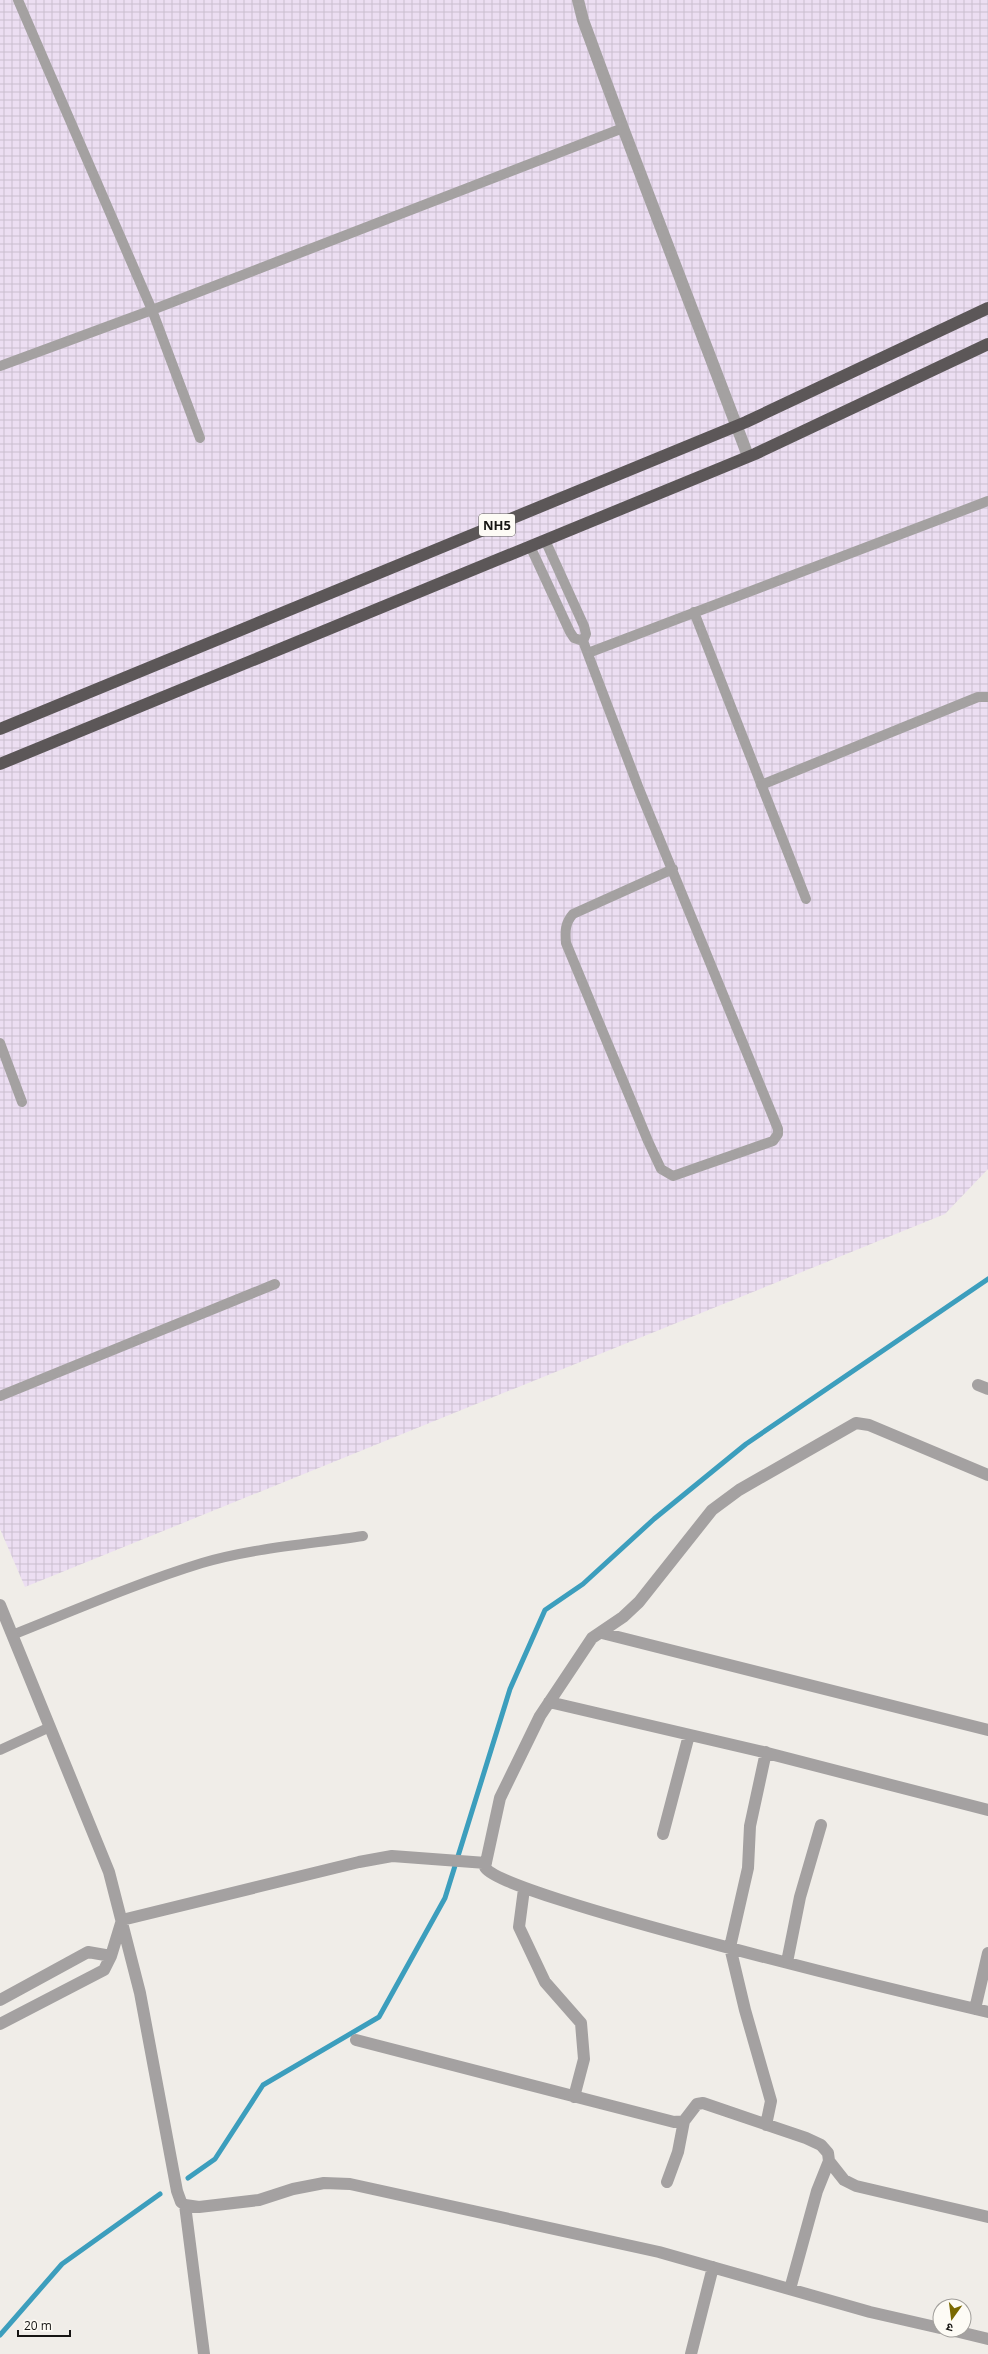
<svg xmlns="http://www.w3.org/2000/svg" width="988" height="2354" font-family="'Open Sans','Noto Sans Devanagari',sans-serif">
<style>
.industrial{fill:url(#industrial-grid)}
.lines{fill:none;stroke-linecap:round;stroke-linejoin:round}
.stream{stroke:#3c9ebd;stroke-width:5}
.service{stroke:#a4a1a1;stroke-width:10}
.minor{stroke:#a4a1a1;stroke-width:12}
.tertiary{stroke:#a4a1a1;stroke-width:12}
.trunk{stroke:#5c5758;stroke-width:12}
.labels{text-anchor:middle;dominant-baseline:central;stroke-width:4;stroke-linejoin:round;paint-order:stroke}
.shield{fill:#fdfbf5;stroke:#5b5a57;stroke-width:1}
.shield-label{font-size:13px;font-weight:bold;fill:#161513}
</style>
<defs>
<pattern id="industrial-grid" width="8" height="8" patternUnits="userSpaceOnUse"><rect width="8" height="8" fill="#ecdef2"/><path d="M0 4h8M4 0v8" fill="none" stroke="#cabecf"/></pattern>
</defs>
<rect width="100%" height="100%" fill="#f0ede8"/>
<path class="industrial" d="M0,0H988V1169L945,1214L25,1587L0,1529Z"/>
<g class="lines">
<path class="stream" d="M188,2178L215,2159L263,2085L379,2017L445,1898L510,1689L545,1610L583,1584L654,1519L746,1444L988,1279
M0,2335L62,2264L160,2194"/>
<path class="service" d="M18,0L152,310L200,438
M0,366L152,310L623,128
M545,540L584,626L586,634L583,641
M530,546L570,632L574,638L583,641
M694,612L806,899
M583,641L639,789L778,1129V1134L773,1141L673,1176L661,1169L648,1141L566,943C565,931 565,923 573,914L673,869
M588,653L988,501
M761,785L978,697H988
M0,1043L22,1102
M0,1396L275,1284
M12,1635C75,1610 137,1583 202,1563C253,1548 310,1544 363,1536
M0,1750L50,1727"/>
<path class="minor" d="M978,1385L988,1389
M988,1475L869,1425L856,1423L739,1490L712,1510L639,1602L623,1617L592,1638L540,1716L500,1798L485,1867C494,1895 932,1999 988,2012
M0,1605L109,1872L140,1993L177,2191L181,2202L185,2205L199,2207L259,2200L293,2189L324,2183L350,2184L659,2252L870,2312L940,2328
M602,1633L988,1730
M549,1702L759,1751L988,1810
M766,1752L750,1826L748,1868L730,1947L745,2010L771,2101L766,2125
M663,1834L689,1735
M524,1889L519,1927L545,1982L581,2023L584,2059L574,2097
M787,1962L800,1897L821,1825
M0,2000L88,1952L111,1956
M975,2009L988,1953
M0,2024L104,1970L111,1956L122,1920L359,1862L392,1856L486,1863
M356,2040L674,2122L684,2121L697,2104L703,2103L806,2138L821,2145L828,2153L829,2161L817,2191L790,2289
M829,2161L844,2180L856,2186L988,2217
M667,2182L678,2152L684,2121
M185,2205L204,2354
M951,2330L988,2339
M691,2354L713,2267"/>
<path class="tertiary" d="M578,0L583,20L623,128L748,456"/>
<path class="trunk" d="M0,729L746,422L988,308
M0,764L755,454L988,344"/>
</g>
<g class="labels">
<rect class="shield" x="479" y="514" width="36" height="22" rx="3"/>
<g class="shield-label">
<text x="497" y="525">NH5</text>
</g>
</g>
<g transform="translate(952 2318) rotate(194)"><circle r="19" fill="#fdfbf5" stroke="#a19f9b"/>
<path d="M0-3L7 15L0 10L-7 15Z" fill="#796800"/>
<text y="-6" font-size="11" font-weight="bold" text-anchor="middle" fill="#161513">उ</text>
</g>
<path d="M18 2330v6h52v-6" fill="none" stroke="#161513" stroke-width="2"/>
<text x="24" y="2330" font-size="12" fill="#161513" stroke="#fdfbf5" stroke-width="3" paint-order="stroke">20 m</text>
</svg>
